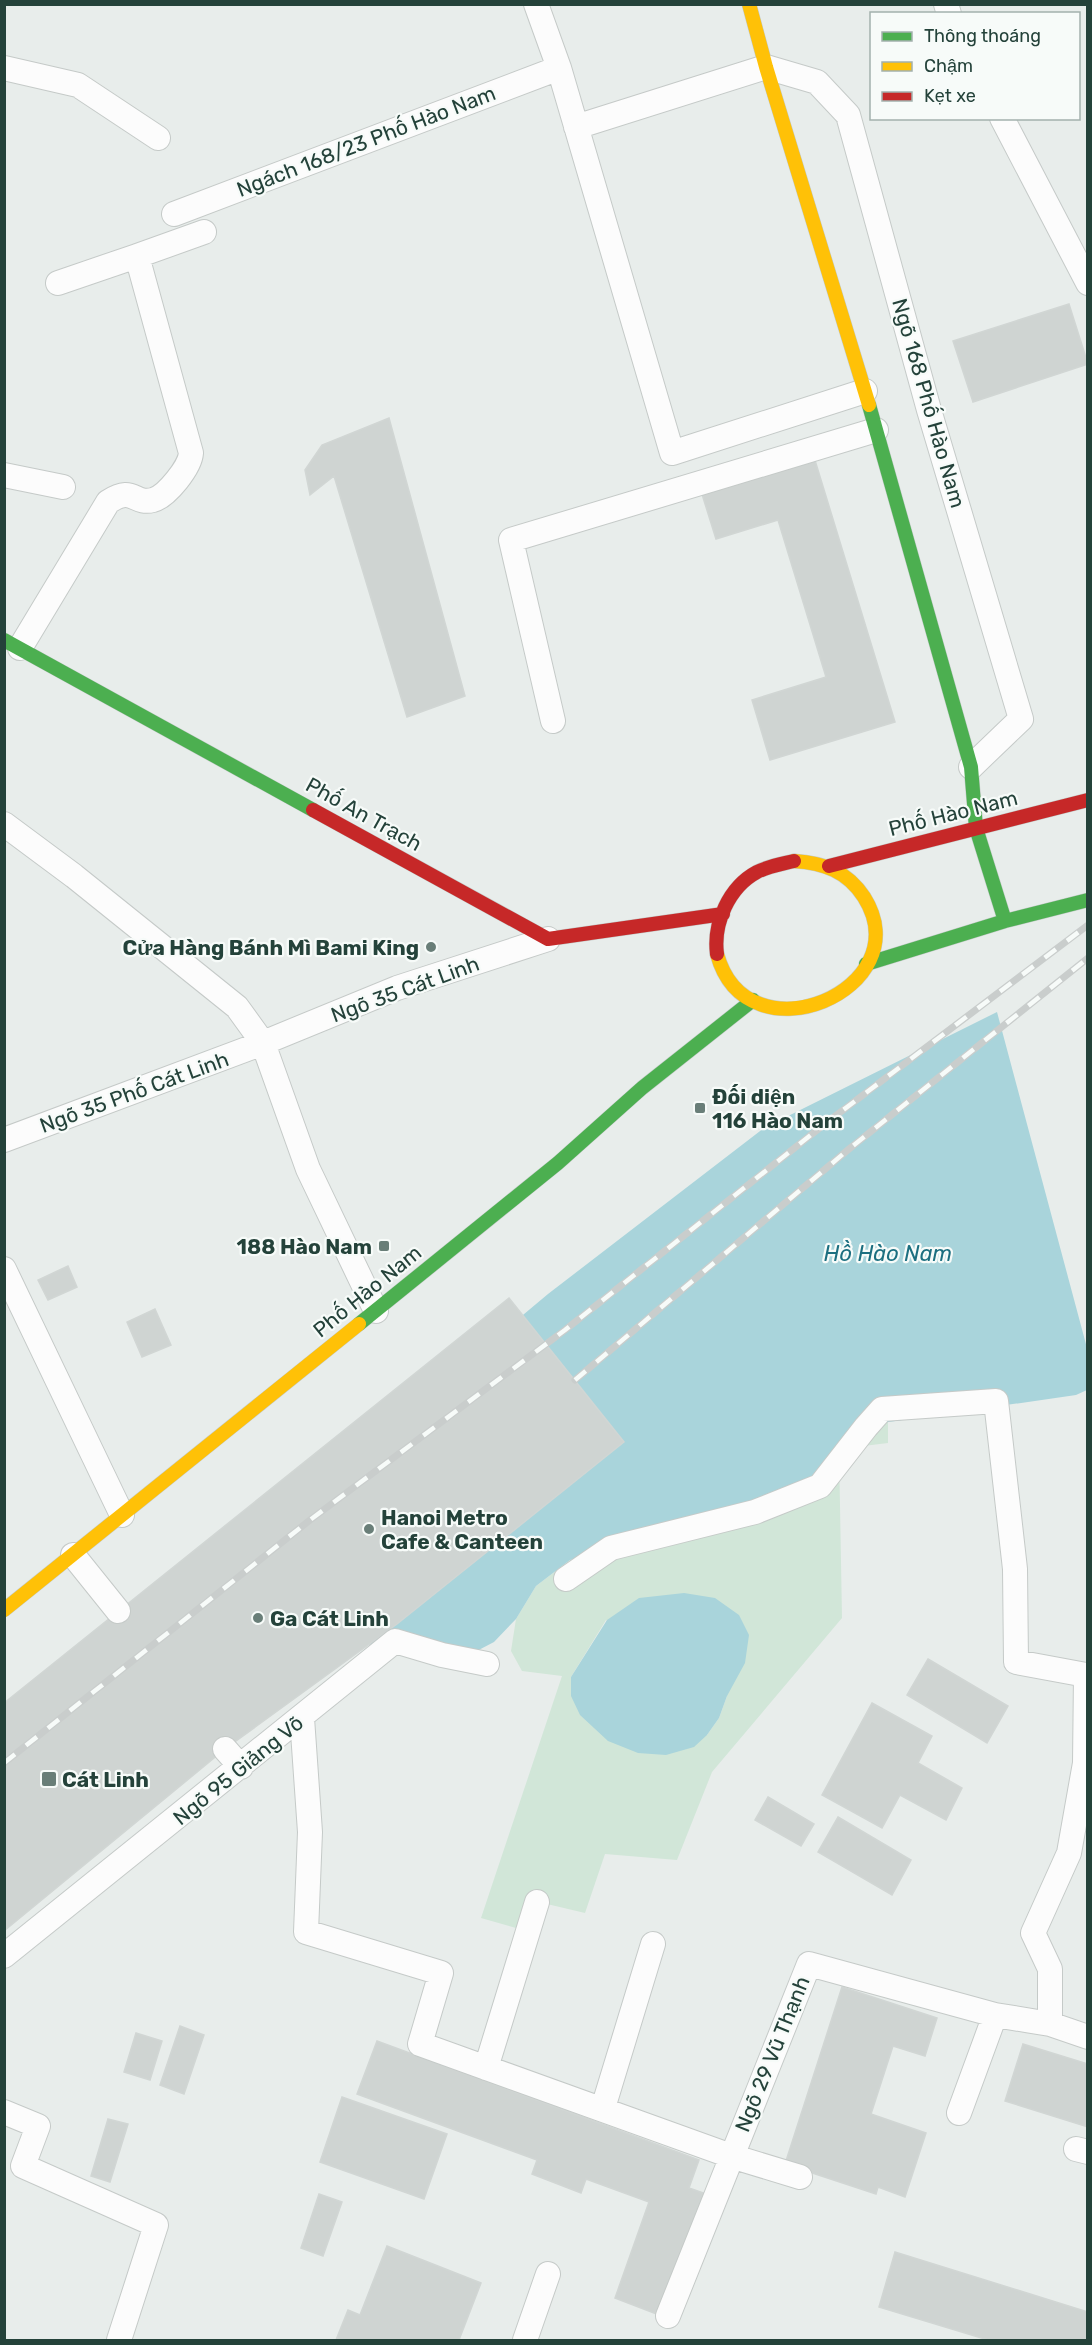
<svg xmlns="http://www.w3.org/2000/svg" width="1092" height="2345" font-family="Rubik,sans-serif">
<style>
.green{fill:#d1e6d8;fill-rule:evenodd}
.water{fill:#a9d4db}
.building{fill:#cfd4d2;stroke:#d1d6d4;stroke-width:1.5}
.lines{fill:none;stroke-linecap:round;stroke-linejoin:round}
.lane-casing{stroke:#c5cac8;stroke-width:26}
.fast-casing{stroke:#c3cbc8;stroke-width:15}
.slow-casing{stroke:#c3cbc8;stroke-width:15}
.jam-casing{stroke:#c3cbc8;stroke-width:15}
.lane{stroke:#fcfcfc;stroke-width:24}
.fast{stroke:#4caf50;stroke-width:14}
.slow{stroke:#ffc107;stroke-width:14}
.jam{stroke:#c62828;stroke-width:14}
.rail-casing{stroke:#c9cdcc;stroke-width:7}
.rail{stroke:#f7fbf9;stroke-width:4.5;stroke-dasharray:14;stroke-linecap:butt}
.poi-dot{fill:#697e78;stroke:#f7fbf9;stroke-width:2}
.labels{text-anchor:middle;dominant-baseline:central;stroke-width:4.5;stroke-linejoin:round;paint-order:stroke}
.street-label{font-size:21px;fill:#24423a;stroke:#f7fbf9}
.poi-label{font-size:21px;font-weight:bold;fill:#24423a;stroke:#f7fbf9;text-anchor:start}
.water-label{font-size:22px;font-style:italic;fill:#1c6f80;stroke:#f7fbf9}
</style>
<rect width="100%" height="100%" fill="#e8edeb"/>
<path class="green" d="M888,1422V1443L839,1449L842,1618L712,1772L677,1860L605,1854L585,1913L547,1904L534,1933L481,1918L562,1676L522,1671L511,1651L516,1619L536,1586L570,1560L623,1548L796,1496L843,1437L861,1426ZM606,1620L727,1696L719,1718L707,1735L571,1677Z"/>
<path class="water" d="M997,1012L1087,1348V1390L1076,1395L861,1426L843,1437L796,1496L623,1548L570,1560L536,1586L516,1619L494,1642L471,1654L365,1644L493,1340L548,1294L764,1128Z
M684,1593L715,1598L739,1615L749,1635L745,1663L727,1696L719,1718L707,1735L694,1747L666,1755L638,1753L608,1741L580,1715L571,1696V1677L607,1620L639,1598Z"/>
<path class="building" d="M1069,304L1088,364L973,402L953,341Z
M389,418L465,696L407,717L334,476L310,495L305,470L322,445Z
M814,457L895,722L770,760L752,700L826,677L778,520L716,539L701,491Z
M68,1266L77,1287L48,1300L38,1280Z
M509,1298L624,1442L397,1624L225,1749L4,1931V1703Z
M155,1309L171,1345L142,1357L127,1322Z
M928,1659L1008,1706L987,1743L907,1695Z
M872,1703L932,1736L918,1763L962,1788L946,1820L900,1795L882,1828L822,1795Z
M768,1797L814,1824L801,1846L755,1820Z
M838,1817L911,1860L892,1895L818,1852Z
M842,1987L937,2018L925,2056L893,2046L871,2114L926,2133L905,2197L878,2187L876,2194L785,2164Z
M180,2026L204,2035L184,2094L160,2085Z
M136,2033L162,2041L150,2080L124,2072Z
M377,2041L699,2160L689,2188L712,2196L667,2318L615,2298L649,2202L586,2179L581,2193L532,2174L537,2160L357,2094Z
M1023,2044L1088,2064V2127L1005,2101Z
M342,2097L447,2134L424,2199L320,2162Z
M108,2119L128,2124L110,2182L91,2176Z
M319,2194L342,2202L323,2256L301,2248Z
M387,2246L481,2283L459,2340H336L348,2310L360,2315Z
M895,2252L1088,2312V2340H988L879,2307Z"/>
<g class="lines">
<defs>
<path id="lane" d="M536,4L559,68L672,453L865,391
M946,4L949,14
M4,68L78,85L158,138
M1002,118L1088,283
M576,127L766,67L817,82L848,115L929,410L1021,719L971,767
M174,214L559,68
M58,283L137,256
M4,475L63,487
M20,648L108,502C134,485 133,505 153,500C167,496 190,467 191,453L137,256L204,232
M553,721L511,540L876,430
M4,824L74,876L237,1007L263,1043L308,1169L376,1311
M4,1140L263,1043L397,988L548,939
M4,1269L122,1515
M73,1555L118,1611
M566,1579L611,1548L755,1512L820,1486L866,1427L882,1409L996,1401L1015,1569L1016,1662L1086,1675L1085,1763L1069,1853L1033,1933L1050,1969V2024
M302,1718L310,1832L306,1932L441,1973L420,2044L731,2156L800,2177
M225,1749L241,1767
M4,1956L395,1641L442,1655L487,1664
M486,2068L537,1902
M603,2108L653,1944
M4,2112L38,2126L23,2166L156,2225L119,2340
M959,2113L995,2015
M1076,2149L1088,2152
M668,2316L809,1964L995,2015L1050,2024L1088,2037
M525,2340L548,2274"/>
<path id="fast" d="M869,405L971,767L976,828L1005,921
M4,640L313,810
M866,964L1005,921L1088,900
M359,1324L558,1163L642,1088L753,1000"/>
<path id="slow" d="M749,4L766,67L869,405
M717,954C747,1064 922,989 864,897C847,871 824,863 794,861
M4,1610L359,1324"/>
<path id="jam" d="M313,810L548,939L723,914
M829,866L1088,800
M717,954C713,923 729,887 757,872C769,866 782,864 794,861"/>
</defs>
<use href="#lane" class="lane-casing"/>
<use href="#fast" class="fast-casing"/>
<use href="#slow" class="slow-casing"/>
<use href="#jam" class="jam-casing"/>
<use href="#lane" class="lane"/>
<use href="#fast" class="fast"/>
<use href="#slow" class="slow"/>
<use href="#jam" class="jam"/>
<defs>
<path id="rail" d="M575,1380L849,1149L1088,958
M4,1763L310,1520L565,1330L826,1123L1088,925"/>
</defs>
<use href="#rail" class="rail-casing"/>
<use href="#rail" class="rail"/>
</g>
<g class="poi-dot">
<circle cx="431" cy="947" r="6"/>
<rect x="694" y="1102" width="12" height="12" rx="3"/>
<rect x="378" y="1240" width="12" height="12" rx="3"/>
<circle cx="369" cy="1529" r="6"/>
<circle cx="258" cy="1618" r="6"/>
<rect x="41" y="1771" width="16" height="16" rx="3"/>
</g>
<g class="labels">
<g class="street-label">
<text transform="translate(366 141) rotate(-21)">Ngách 168/23 Phố Hào Nam</text>
<text transform="translate(929 403) rotate(74)">Ngõ 168 Phố Hào Nam</text>
<text transform="translate(953 813) rotate(-14)">Phố Hào Nam</text>
<text transform="translate(364 814) rotate(29)">Phố An Trạch</text>
<text transform="translate(405 989) rotate(-20)">Ngõ 35 Cát Linh</text>
<text transform="translate(134 1092) rotate(-20)">Ngõ 35 Phố Cát Linh</text>
<text transform="translate(367 1291) rotate(-39)">Phố Hào Nam</text>
<text transform="translate(238 1770) rotate(-39)">Ngõ 95 Giảng Võ</text>
<text transform="translate(772 2054) rotate(-68)">Ngõ 29 Vũ Thạnh</text>
</g>
<g class="poi-label">
<text x="419" y="947" text-anchor="end">Cửa Hàng Bánh Mì Bami King</text>
<text x="712" y="1096">Đối diện<tspan x="712" dy="24">116 Hào Nam</tspan></text>
<text x="372" y="1246" text-anchor="end">188 Hào Nam</text>
<text x="381" y="1517">Hanoi Metro<tspan x="381" dy="24">Cafe &amp; Canteen</tspan></text>
<text x="270" y="1618">Ga Cát Linh</text>
<text x="62" y="1779">Cát Linh</text>
</g>
<g class="water-label">
<text x="888" y="1253">Hồ Hào Nam</text>
</g>
</g>
<rect width="1092" height="2345" fill="none" stroke="#24423a" stroke-width="12"/>
<rect x="870" y="12" width="210" height="108" fill="#f7fbf9" stroke="#a3b1ad" stroke-width="1.5"/>
<rect x="882" y="32" width="30" height="9" fill="#4caf50" stroke="#a3b1ad" stroke-width="1.5"/>
<text x="924" y="42" font-size="18" fill="#24423a">Thông thoáng</text>
<rect x="882" y="62" width="30" height="9" fill="#ffc107" stroke="#a3b1ad" stroke-width="1.5"/>
<text x="924" y="72" font-size="18" fill="#24423a">Chậm</text>
<rect x="882" y="92" width="30" height="9" fill="#c62828" stroke="#a3b1ad" stroke-width="1.5"/>
<text x="924" y="102" font-size="18" fill="#24423a">Kẹt xe</text>
</svg>
